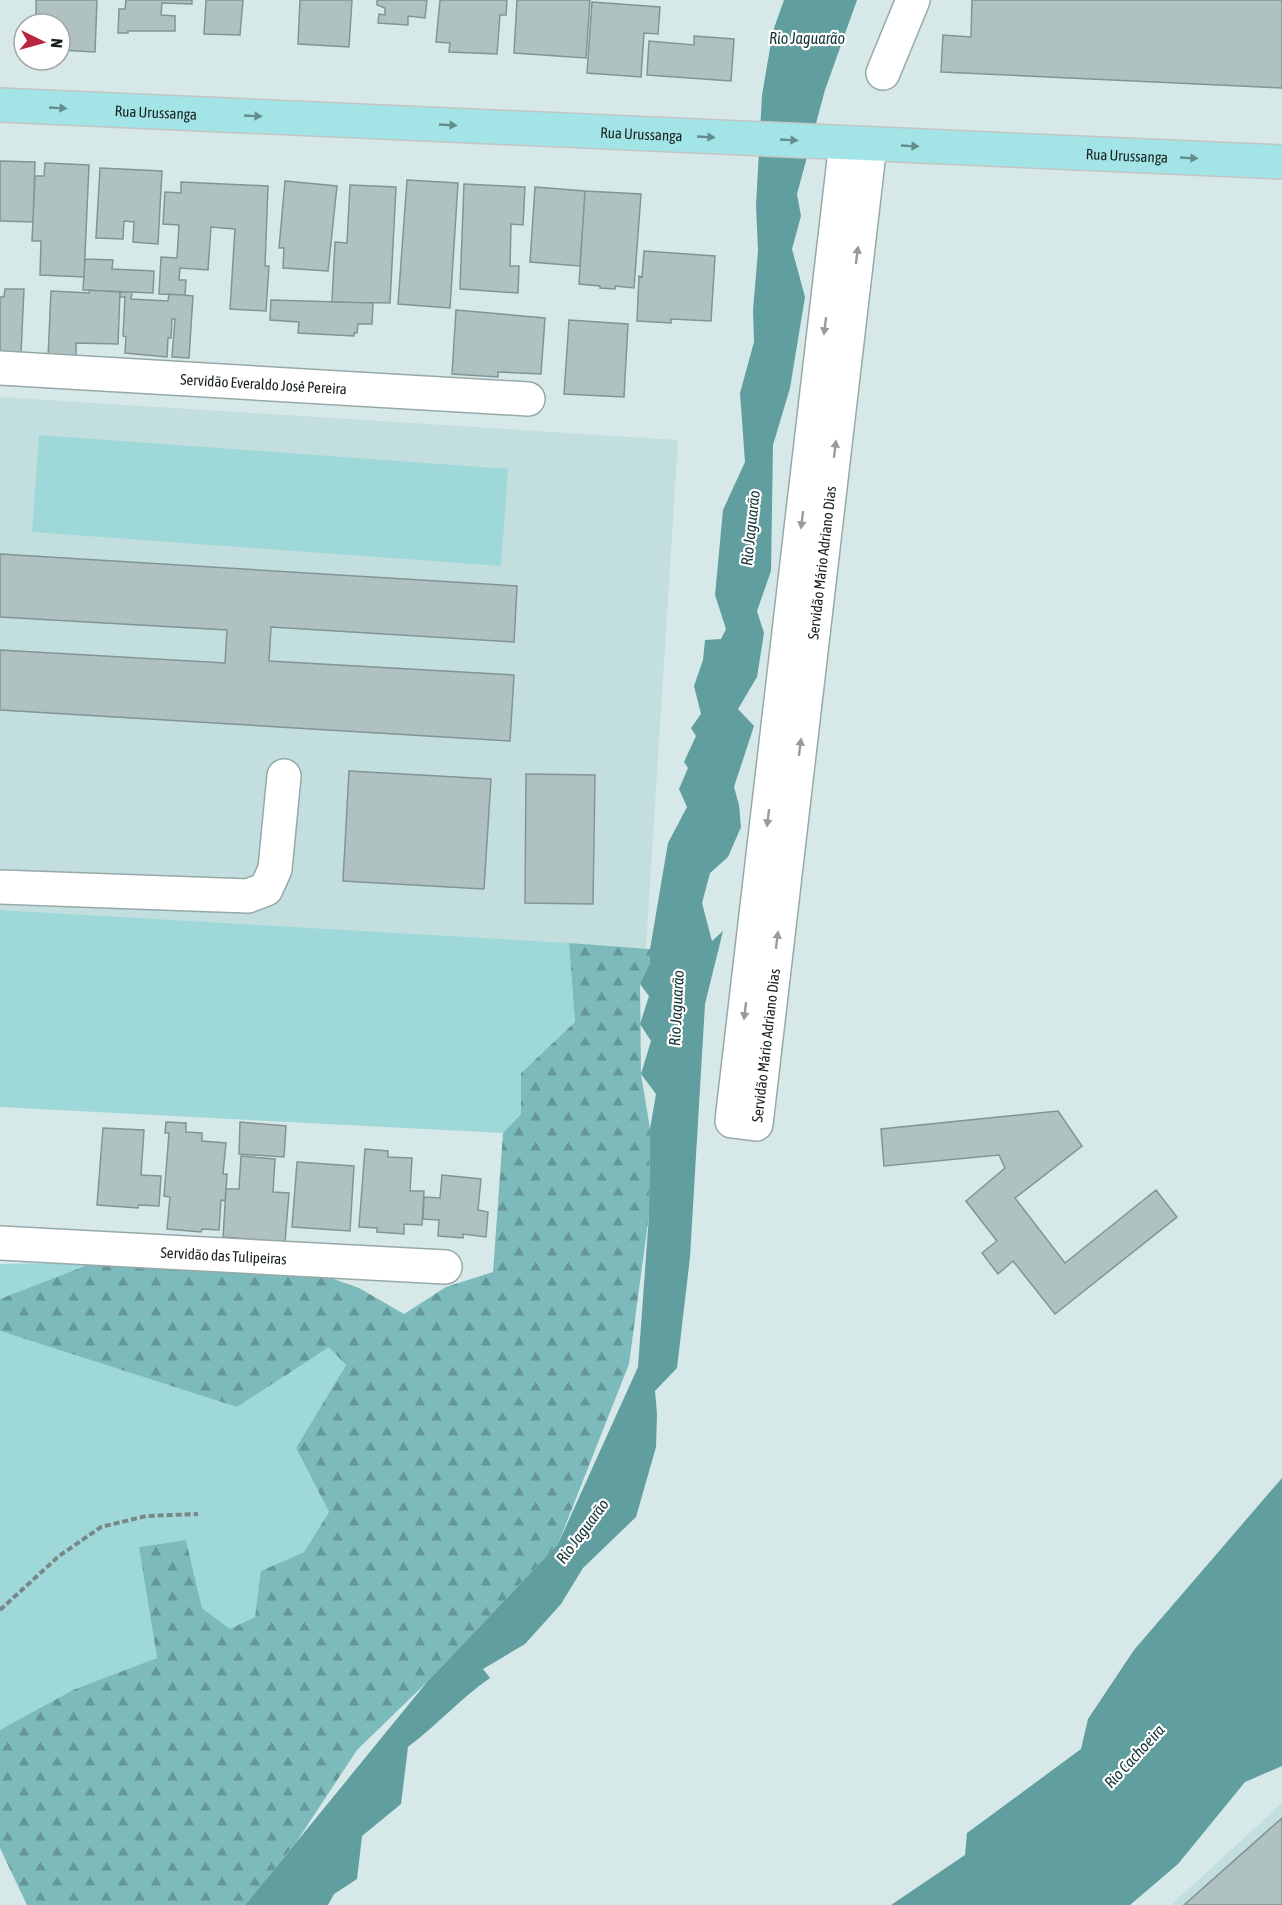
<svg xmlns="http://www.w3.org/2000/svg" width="1282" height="1905" font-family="'Asap Condensed',sans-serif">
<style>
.built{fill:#c2dede}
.green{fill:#9fd8d9}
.forest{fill:url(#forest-firs)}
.water{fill:#619e9f}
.building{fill:#afc1c1;stroke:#839494;stroke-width:1.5}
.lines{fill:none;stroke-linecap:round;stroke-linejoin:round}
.minor-casing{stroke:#97a8a8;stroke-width:36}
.major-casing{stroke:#c3c5c5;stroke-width:36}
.path{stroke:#7a8787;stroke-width:4;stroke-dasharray:6 3;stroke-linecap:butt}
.minor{stroke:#fff;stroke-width:33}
.major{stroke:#a3e5e6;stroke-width:33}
.oneway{fill:#658c8d}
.oneway2{fill:#989b9b}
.labels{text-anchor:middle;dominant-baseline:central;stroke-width:4.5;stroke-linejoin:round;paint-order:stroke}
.street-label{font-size:15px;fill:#192020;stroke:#fff}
.water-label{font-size:16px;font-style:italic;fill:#153536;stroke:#fff}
</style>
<defs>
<pattern id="forest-firs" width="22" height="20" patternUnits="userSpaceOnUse" patternTransform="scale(1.5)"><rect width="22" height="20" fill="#7dbabb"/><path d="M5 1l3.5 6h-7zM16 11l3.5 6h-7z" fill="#669798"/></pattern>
</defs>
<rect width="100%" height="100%" fill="#d6e8e8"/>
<path class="built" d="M0,397L678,440L646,948L0,910Z
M1282,1803V1905H1171Z"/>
<path class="green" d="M39,435L508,469L501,566L32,532Z
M0,910L569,943L575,1022L521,1073V1114L503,1133L0,1107Z
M95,1262L0,1299V1264Z
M0,1331L237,1407L329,1346L346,1365L296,1448L329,1512L304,1552L262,1571L255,1617L230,1630L202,1608L186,1540L140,1547L157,1658L0,1730Z"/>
<path class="forest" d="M569,943L650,949V963L640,984L641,1074L650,1129L649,1215L629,1364L558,1544L427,1682L357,1750L297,1841L245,1905H27L0,1848V1730L73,1690L157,1658L139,1547L186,1540L202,1608L230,1629L255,1617L261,1571L304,1552L329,1512L296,1448L346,1365L329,1347L237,1407L0,1331V1299L95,1262L328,1277L359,1288L404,1314L446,1287L493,1272L503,1133L521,1114V1073L575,1022Z"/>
<path class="water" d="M784,0H857L825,90L797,194L801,216L792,249L805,297L790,388L773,445L771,571L757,611L764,633L757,677L738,709L754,726L734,787L739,805L741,827L728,857L710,873L702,903L712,941L723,931L705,1004L690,1257L677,1368L655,1391L657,1414L656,1447L636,1517L583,1568L561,1604L525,1644L483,1669L490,1678C460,1699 437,1725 408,1747L401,1804L362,1836L357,1879L334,1894L328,1905H245L427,1682L558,1544L638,1367L649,1215L650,1129L656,1094L641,1074L651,1041L640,1024L649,996L640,984L650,963V949L668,843L687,807L679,789L688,768L684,762L696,736L691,728L701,714L694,686L703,660L705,640L721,639L726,629L715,595L723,510L745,462L740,393L754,342L753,310L758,251L756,205L762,95L773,31Z
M1282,1478V1766L1245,1782L1178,1864L1130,1905H891L965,1855L967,1833L1081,1749L1088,1719L1134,1650Z"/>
<path class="building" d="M36,0H97L95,52L60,50V24H36Z
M126,0H192V4L162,3L161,15L175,16V31H128V33H118L119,9H125Z
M206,0H243L240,35L204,34Z
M300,0H352L349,47L298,44Z
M377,0H427L425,18L408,16V25L378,23L379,14L385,15V8L377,5Z
M440,0H507L506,15H500L497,54L449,52L450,43L436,42Z
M517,0H590L586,58L514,53Z
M972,0H1282V88L941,72L943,35L971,37Z
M592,2L660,7L658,34L644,33L641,77L587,73Z
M694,36L734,39L731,81L647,75L649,41L694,45Z
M0,161L35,162L33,222L0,221Z
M45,163L89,165L84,277L40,275L41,241H32L35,176H44Z
M100,168L162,171L158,244L133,242L134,222L124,221L123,239L96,238Z
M407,180L458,183L450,308L398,304Z
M285,181L337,186L328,271L283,268L284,248H279Z
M181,182L268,186L265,266H269L266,311L230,309L235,229L211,227L208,270L180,268L179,280H186L185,295L159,294L161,257L177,258L179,225L163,224L165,192L181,193Z
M464,184L525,187L523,225L511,224L510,266H519L518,293L460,289Z
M350,185L396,187L390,303L332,302L335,242L347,243Z
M535,187L585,191L580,266L530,262Z
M585,191L641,194L634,288L615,286V289L600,288V286L579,284Z
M644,251L715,256L711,321L671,319V323L637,321L639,276L642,277Z
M85,259L113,260L112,269L154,271L153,293L83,290Z
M5,289H24L21,354H0V297H4Z
M89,290L120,292L118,344L76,343V360L48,358L51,291L89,293Z
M120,292H132L131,299L168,301L169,294L193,296L189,358L172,357L175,319H172L171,338H168L167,357L125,353L126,337L123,336L125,297H120Z
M271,300L373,303L372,324H358L357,333H354V336L298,333L299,322L270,320Z
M456,310L545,318L541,374L498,372V377L452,374Z
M569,320L628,324L624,397L564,394Z
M0,554L517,586L514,642L271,627L269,661L514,675L510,741L0,710V650L225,663L227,630L0,617Z
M349,771L491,779L484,889L343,881Z
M526,774L595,775L593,904L525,903Z
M1058,1111L1082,1146L1015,1198L1065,1263L1156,1190L1177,1217L1055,1314L1013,1261L998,1274L982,1253L997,1241L966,1201L1005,1168L999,1155L884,1166L881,1129Z
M166,1122L186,1123V1132L202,1133V1141L226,1143L223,1174H227L226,1189L225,1201L221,1200L219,1230L202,1229L201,1232L167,1229L170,1197L164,1196L169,1133H165Z
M240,1122L286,1126L284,1157L239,1154Z
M103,1128L144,1130L141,1175L161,1176L159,1206L139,1205L138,1208L97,1205Z
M365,1149L388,1151V1157L412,1158L410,1191H424L422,1225L404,1224V1234L377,1232V1228L359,1227Z
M241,1156L275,1159L273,1192L289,1193L285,1242L223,1237L226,1189H239Z
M297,1162L354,1166L350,1231L292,1227Z
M442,1175L481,1179L478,1210L488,1212L486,1237L463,1234V1238L438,1236L439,1220L423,1219L424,1197L440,1198Z
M1282,1818V1905H1184Z"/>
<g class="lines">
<defs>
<g id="minor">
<path d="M883,73L913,0"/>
<path id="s1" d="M846,143L732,1121L756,1124L870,144"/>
<path id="s2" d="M0,368L528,399"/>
<path d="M0,887L248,896L266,889L275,869L284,776"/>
<path id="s3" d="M0,1243L445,1267"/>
</g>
<g id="major">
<path id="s4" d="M0,105L1282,162"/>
</g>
</defs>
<use href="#minor" class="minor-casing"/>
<use href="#major" class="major-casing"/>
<path class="path" d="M0,1610L59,1556L101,1527L146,1516L198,1514"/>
<use href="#minor" class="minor"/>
<use href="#major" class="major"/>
</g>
<defs><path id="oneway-solid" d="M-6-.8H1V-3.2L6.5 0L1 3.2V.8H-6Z" transform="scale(1.5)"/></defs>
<g class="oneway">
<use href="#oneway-solid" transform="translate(58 108) rotate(3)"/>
<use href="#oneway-solid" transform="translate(253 116) rotate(3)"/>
<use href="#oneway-solid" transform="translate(448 125) rotate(3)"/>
<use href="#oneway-solid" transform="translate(706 137) rotate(3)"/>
<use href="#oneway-solid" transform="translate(789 140) rotate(3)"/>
<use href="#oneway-solid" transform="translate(910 146) rotate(3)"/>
<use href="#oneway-solid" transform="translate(1189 158) rotate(3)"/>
</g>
<g class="oneway2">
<use href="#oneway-solid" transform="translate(857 255) rotate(-83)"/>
<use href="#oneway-solid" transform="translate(825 326) rotate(97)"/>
<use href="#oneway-solid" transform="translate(835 449) rotate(-83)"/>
<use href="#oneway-solid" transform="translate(802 520) rotate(97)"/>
<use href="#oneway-solid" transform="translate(800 747) rotate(-83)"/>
<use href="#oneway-solid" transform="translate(768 818) rotate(97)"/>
<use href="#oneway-solid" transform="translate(777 940) rotate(-83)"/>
<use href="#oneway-solid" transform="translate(745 1011) rotate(97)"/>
</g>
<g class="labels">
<g class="street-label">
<text stroke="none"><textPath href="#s4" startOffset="156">Rua Urussanga</textPath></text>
<text stroke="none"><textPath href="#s4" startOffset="642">Rua Urussanga</textPath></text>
<text stroke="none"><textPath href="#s4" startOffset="1128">Rua Urussanga</textPath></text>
<text stroke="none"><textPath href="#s2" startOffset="264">Servidão Everaldo José Pereira</textPath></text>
<text stroke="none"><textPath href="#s1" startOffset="1574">Servidão Mário Adriano Dias</textPath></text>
<text stroke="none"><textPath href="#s1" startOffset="1088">Servidão Mário Adriano Dias</textPath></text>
<text stroke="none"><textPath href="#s3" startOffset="224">Servidão das Tulipeiras</textPath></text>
</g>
<g class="water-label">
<text x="807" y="38">Rio Jaguarão</text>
<text transform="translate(750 528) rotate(-84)">Rio Jaguarão</text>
<text transform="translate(676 1008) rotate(-87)">Rio Jaguarão</text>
<text transform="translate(582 1531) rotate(-53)">Rio Jaguarão</text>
<text transform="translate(1134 1756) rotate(-47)">Rio Cachoeira</text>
</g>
</g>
<g transform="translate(42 42) rotate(95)"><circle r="28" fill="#ffffff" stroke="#a3a6a6" stroke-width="1.5"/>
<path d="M0-4.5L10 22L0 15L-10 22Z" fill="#b7253f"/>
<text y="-9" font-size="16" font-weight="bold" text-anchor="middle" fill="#192020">N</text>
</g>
</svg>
